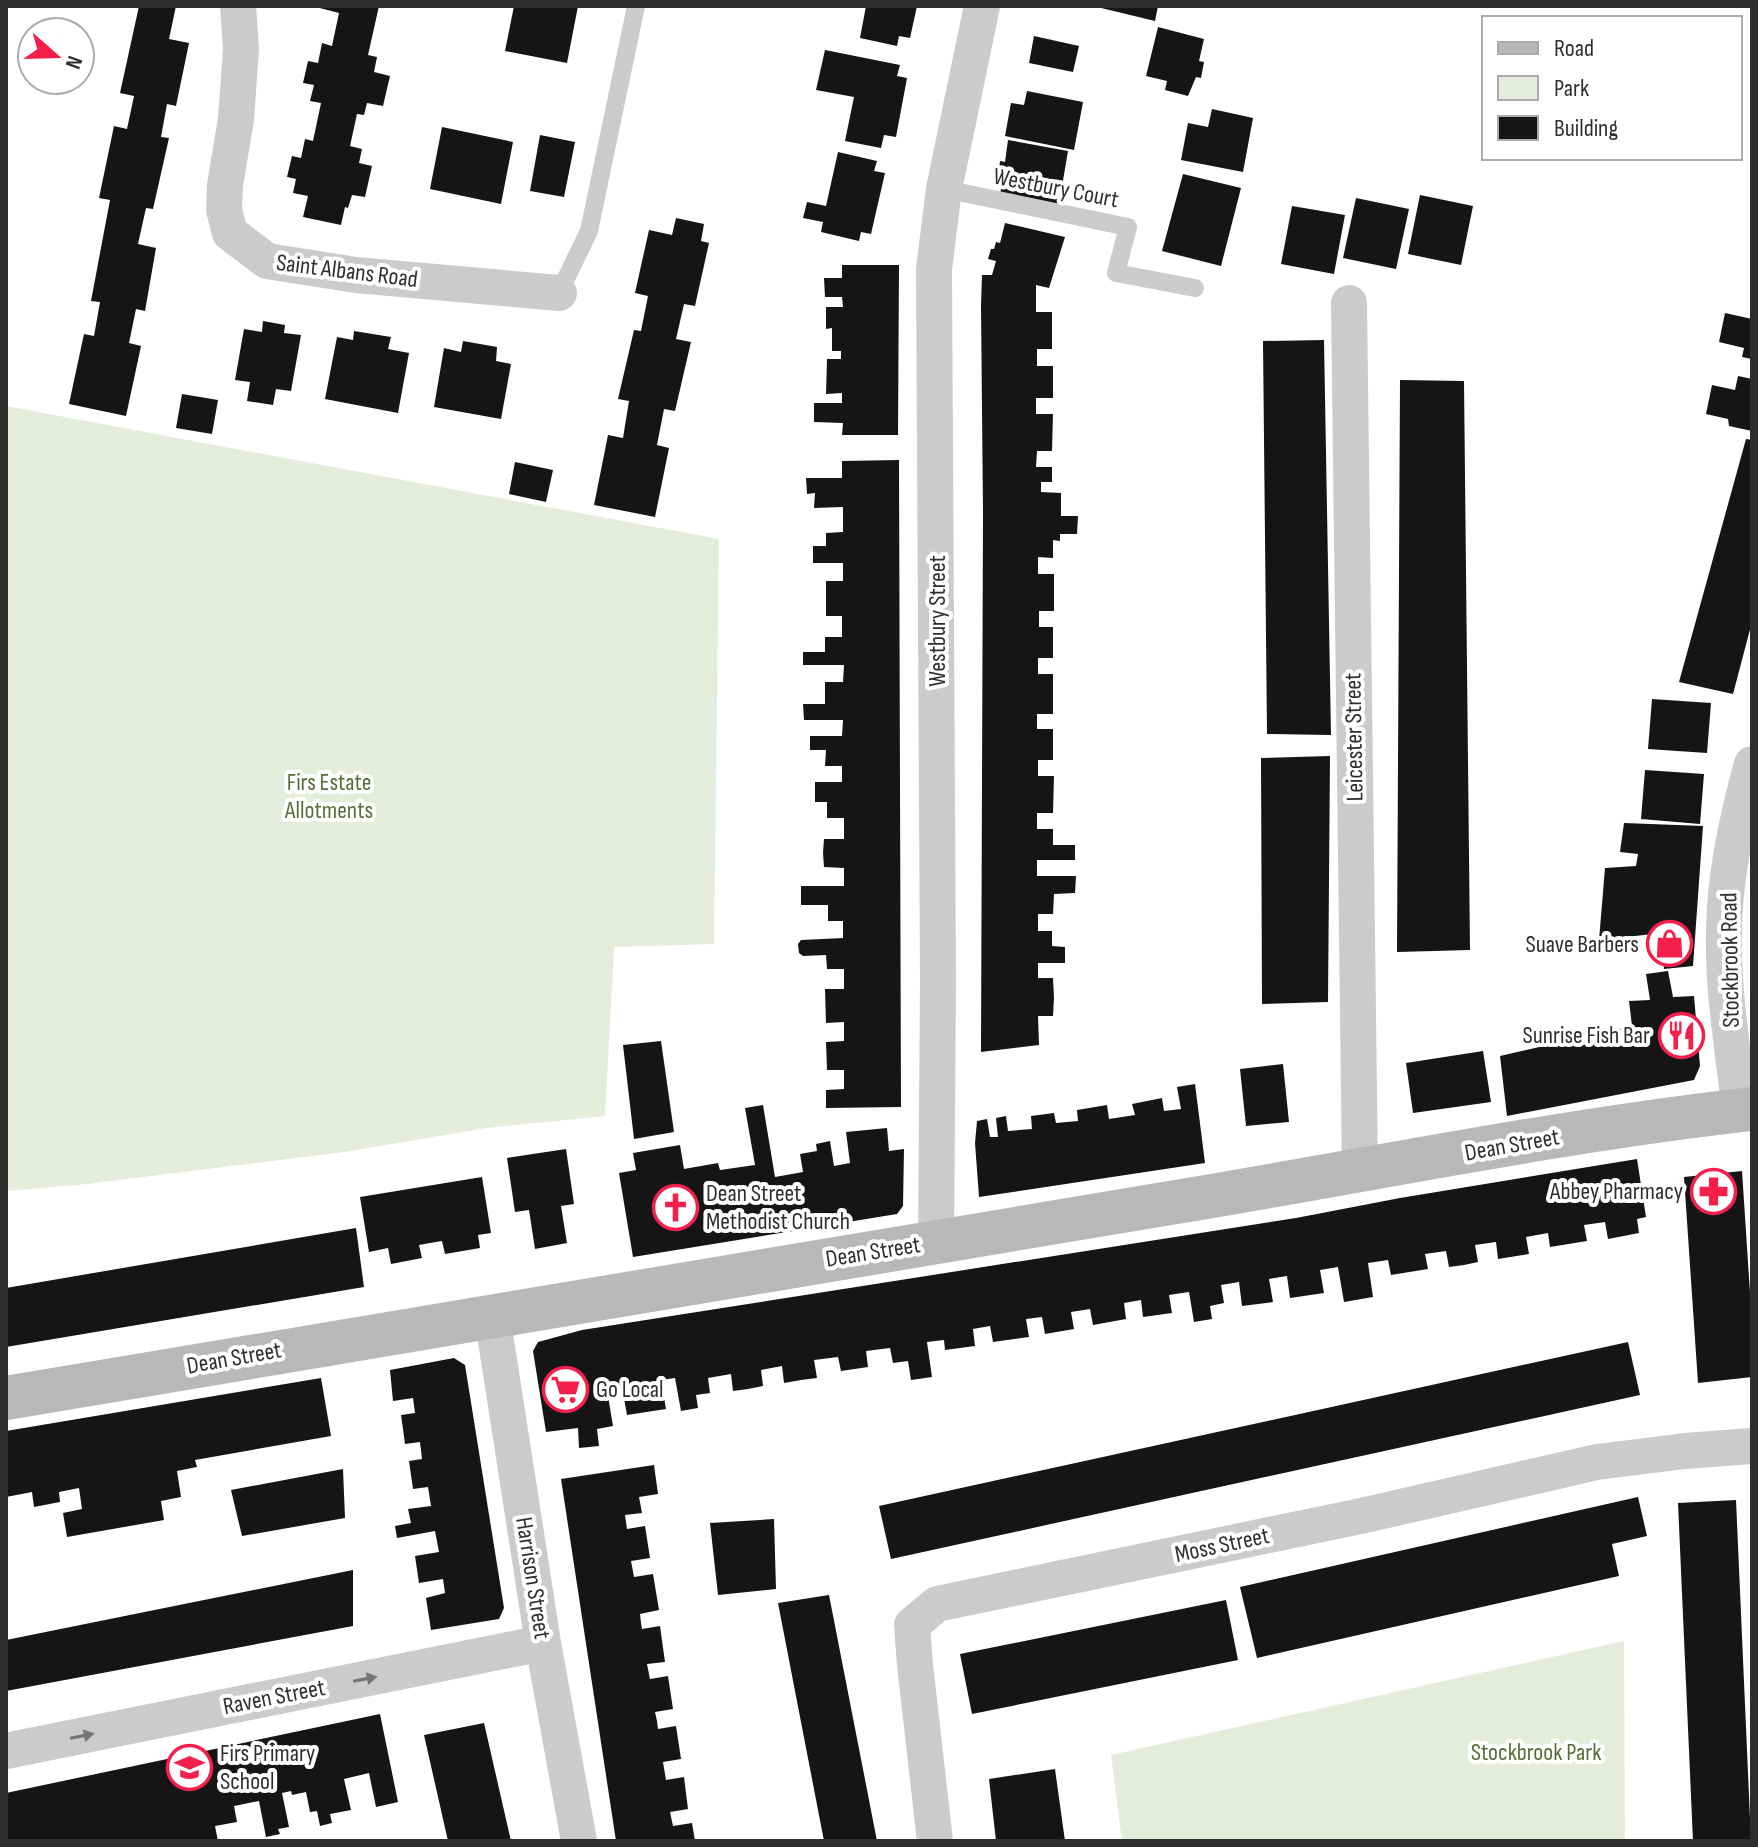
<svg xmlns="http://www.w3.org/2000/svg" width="1758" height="1847" font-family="'Sofia Sans Condensed',sans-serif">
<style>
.green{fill:#e6ecda}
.building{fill:#151515}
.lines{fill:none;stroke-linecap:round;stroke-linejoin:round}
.lane{stroke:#cbcbcb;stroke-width:18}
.street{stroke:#cbcbcb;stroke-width:36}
.secondary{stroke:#b8b8b8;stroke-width:44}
.oneway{fill:#757575}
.labels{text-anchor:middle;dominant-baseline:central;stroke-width:8;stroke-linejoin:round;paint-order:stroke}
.street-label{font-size:24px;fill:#2e2e2e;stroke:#fff}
.park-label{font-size:24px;fill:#576d37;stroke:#fff}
.poi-label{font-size:24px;fill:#2e2e2e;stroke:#fff;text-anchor:end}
</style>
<rect width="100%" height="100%" fill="#fff"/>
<path class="green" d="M6,406L719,539L714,944L614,947L605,1116L486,1128L344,1152L87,1184L6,1191Z
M1624,1641L1625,1841H1122L1111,1755Z"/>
<path class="building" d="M139,6H176L169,39L189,43L176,106L167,104L161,137L169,138L153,209L146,208L138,244L156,248L145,311L136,309L129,343L141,346L126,416L69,404L84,334L94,336L100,302L91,301L110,200L99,198L114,126L127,129L134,96L120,93Z
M312,6H379L368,55L377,57L374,72L390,76L383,106L367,103L364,115L357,114L350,146L362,149L359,163L372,166L365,197L352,195L348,208L345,207L341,225L303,217L308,196L293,193L296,179L287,177L292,156L301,158L305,139L313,141L321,103L310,101L314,85L303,83L308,61L318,63L322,43L332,46L339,13Z
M514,6H578L567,63L505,51Z
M866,6H917L910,38L899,36L897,46L860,38Z
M1093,6H1158L1155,21Z
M1158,27L1204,39L1199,61L1204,62L1201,78L1196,77L1188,96L1165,90L1167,81L1146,76Z
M1034,36L1079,46L1073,72L1029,63Z
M825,50L900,65L897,76L907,78L896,137L884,135L881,148L845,141L854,97L816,90Z
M1027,91L1083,102L1074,150L1005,136L1011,103L1024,105Z
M1212,109L1253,118L1243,172L1181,160L1188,123L1208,127Z
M442,127L513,142L501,204L430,189Z
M540,135L575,142L564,197L530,191Z
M1008,140L1068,151L1059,204L1000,195L1003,176L998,175L1000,161L1005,162Z
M838,152L877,161L874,171L885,173L871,234L861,232L859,241L821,232L823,222L803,218L807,202L826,206Z
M1183,174L1241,188L1221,266L1162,251Z
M1420,195L1473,206L1461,265L1408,254Z
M1356,198L1409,209L1396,269L1343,258Z
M1292,206L1345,215L1334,274L1281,264Z
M676,218L704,224L701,241L709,243L695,306L684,304L676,339L691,342L675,411L664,409L657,445L669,448L655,517L594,505L608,435L623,438L629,401L618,399L634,330L641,331L648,296L635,293L649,230L672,235Z
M1005,223L1065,237L1049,288L1036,285V312H1052V349H1037V366H1053V398H1036V414H1053L1052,451H1037L1036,467H1052V482H1041V492L1061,493V516H1078L1077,534H1060V541L1053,540V558L1038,557V574H1054V611H1039V627H1053V658H1038V674H1053V714H1037V729H1053V760H1038V776H1054L1053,813H1037V829H1053V845H1075V860H1037V876H1076L1075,893L1054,894L1053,914H1038V931H1052V946L1065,947V963H1038V978H1053L1054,998L1053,1016H1038L1039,1045L981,1052L983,512L981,305L982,275H992L996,261L988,259L991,249H994L996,242L1000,243Z
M842,265H899L898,435H842L843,423L814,422V403H842V393L826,394L827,359H841V351H832V328L826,329V307H843L842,297H825L824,278H842Z
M1725,313L1752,319V359L1742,357L1744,348L1719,342Z
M263,321L285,325L284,333L301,335L291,391L276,389L273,405L247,401L250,382L235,380L244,329L262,332Z
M354,331L391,337L388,349L409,353L398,413L325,399L337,337L353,340Z
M1324,340L1331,735L1267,734L1263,341Z
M463,341L497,347L496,361L511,364L501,419L434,407L444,348L461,352Z
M1738,376L1752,379V431L1729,426L1728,419L1706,414L1712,385L1735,390Z
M1400,380L1464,381L1470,950L1397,952Z
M182,394L218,400L212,434L176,428Z
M1746,439L1752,440V622L1733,694L1679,682Z
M899,460L901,1107L826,1108V1090L844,1089V1070H827L826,1042L844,1041V1022L826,1023L825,989H844V969H827L826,955L803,956L799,953L798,944L801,940L843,938V921H828V905H801V886H844V868L824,867L823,853L824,839H844V818H827V802H815V782H842V766H825L826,750H810V736H842L843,720H804L803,704H825V682H843L844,665H803V652H825V637H842V616H826V581H843V563H813V546H826V533L843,532V507L814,508L815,493L807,494L806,478H842V461Z
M515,462L553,470L546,502L509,494Z
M1652,699L1711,703L1707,753L1648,749Z
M1330,756L1328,1002L1262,1004L1261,758Z
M1645,770L1704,774L1700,824L1641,819Z
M1624,823L1703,826L1693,966L1664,969L1662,933L1599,940L1605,868L1636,866L1638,854L1620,852Z
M1668,971L1673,997L1694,996L1700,1066L1694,1080L1507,1116L1500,1056L1632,1026L1629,1001L1650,1000L1646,974Z
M661,1041L674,1132L634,1139L623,1045Z
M1483,1051L1491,1102L1413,1113L1406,1063Z
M1283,1064L1289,1122L1246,1126L1240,1069Z
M1195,1084L1205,1163L979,1197L975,1143L977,1121L987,1119L990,1137H998L996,1118L1006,1116L1008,1131L1032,1129L1031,1116L1054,1113L1056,1123L1078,1121L1077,1110L1107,1105L1109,1119L1135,1115L1132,1104L1162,1098L1164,1111L1181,1109L1177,1087Z
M763,1105L775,1177L803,1172L800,1154L817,1151L816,1144L830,1141L834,1166L850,1163L846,1132L887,1128L889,1151L904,1149L903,1206L897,1214L633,1257L619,1173L636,1170L633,1153L680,1145L684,1169L718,1163L720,1170L755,1165L745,1108Z
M566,1149L574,1204L561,1206L567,1243L535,1249L529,1210L515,1212L507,1158Z
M1637,1159L1646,1217L1637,1219L1639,1233L1608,1239L1605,1222L1584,1225L1587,1241L1550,1247L1548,1233L1526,1237L1529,1254L1498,1259L1496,1242L1475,1245L1478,1262L1464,1265L1449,1267L1446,1251L1425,1254L1428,1269L1391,1275L1388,1260L1368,1263L1373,1297L1344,1302L1338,1267L1320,1270L1324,1293L1290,1298L1287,1276L1269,1279L1273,1302L1242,1306L1239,1282L1221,1285L1224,1303L1210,1306L1212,1319L1194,1322L1189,1292L1169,1295L1172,1313L1143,1317L1141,1300L1124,1303L1126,1319L1093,1325L1090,1309L1071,1312L1074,1329L1045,1334L1042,1317L1026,1319L1029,1337L993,1342L990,1326L973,1329L975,1346L945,1350L944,1340L927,1342L932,1377L911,1380L908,1361L893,1363L890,1348L866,1351L868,1367L841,1371L838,1357L814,1360L817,1378L801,1380L784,1383L782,1366L761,1370L763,1386L748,1389L733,1391L731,1374L708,1378L710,1393L696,1395L698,1408L681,1411L675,1378L661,1380L666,1409L627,1415L622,1387L607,1390L613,1426L597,1429L599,1446L579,1448L578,1428L546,1432L533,1351L538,1342L582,1330L1296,1218L1400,1198Z
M1742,1171L1752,1323V1377L1698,1383L1684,1177Z
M482,1177L491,1233L478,1235L480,1248L445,1254L442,1241L430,1243L419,1245L422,1258L391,1264L388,1248L369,1252L360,1197Z
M356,1228L364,1287L6,1347V1288Z
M1628,1342L1640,1395L891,1559L879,1506Z
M454,1358L465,1365L504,1608L499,1619L431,1630L426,1598L445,1593L443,1579L419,1583L415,1556L439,1552L435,1531L397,1538L395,1526L411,1523L408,1509L431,1506L428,1487L413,1489L409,1461L422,1459L420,1442L405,1444L403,1429L401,1415L415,1413L413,1398L393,1401L390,1370Z
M321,1378L331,1436L195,1460L197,1467L177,1471L181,1497L161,1501L164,1520L67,1537L63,1513L82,1509L79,1488L59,1492L60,1502L34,1507L32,1492L6,1497V1431Z
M654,1465L658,1494L639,1497L642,1513L625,1515L627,1529L645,1526L650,1558L631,1561L634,1577L653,1574L659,1610L640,1614L641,1623L642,1629L660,1626L665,1662L647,1664L650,1679L668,1676L673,1709L655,1712L657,1721L658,1729L676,1726L681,1759L663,1762L666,1780L684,1777L688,1809L670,1812L673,1826L692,1823L695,1841H616L561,1479Z
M343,1469L345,1518L242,1536L231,1490Z
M1638,1497L1647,1536L1612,1544L1619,1576L1257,1658L1240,1587Z
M1736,1500L1751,1841H1693L1678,1503Z
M774,1519L776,1589L718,1595L710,1523Z
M353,1570V1626L6,1691V1640Z
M829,1595L877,1841H824L778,1603Z
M1226,1600L1238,1660L972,1714L960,1654Z
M380,1714L398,1802L376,1807L369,1773L344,1779L351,1810L330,1814L332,1823L320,1826L317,1811L310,1812L306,1792L292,1795L291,1791L282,1793L289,1827L278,1829L280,1834L266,1837L259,1801L234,1806L237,1822L215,1826L218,1841H6V1793Z
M484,1723L511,1841H448L424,1735Z
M1055,1769L1065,1841H996L989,1779Z"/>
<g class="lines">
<path class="lane" d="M944,189L1128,227L1116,273L1195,288
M559,293L589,231L636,6"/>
<path class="street" d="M238,6L241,49L236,119L225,185L224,210L230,233L267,261L356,275L559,293
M1349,303L1360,1172
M1740,1110C1732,1044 1720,976 1725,908C1728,860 1739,811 1752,764
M936,1242L938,982L934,269L944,189L982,6
M492,1315L543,1643L579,1841
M6,1751L543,1643
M935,1841L915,1665L912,1625L937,1604L1361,1516L1597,1462L1685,1451L1752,1446"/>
<path class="secondary" d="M6,1398C392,1331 778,1267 1164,1204C1360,1172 1555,1131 1752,1109"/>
</g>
<defs><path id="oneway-solid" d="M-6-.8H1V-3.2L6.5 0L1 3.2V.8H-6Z" transform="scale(2)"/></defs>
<g class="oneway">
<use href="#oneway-solid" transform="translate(365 1679) rotate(-11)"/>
<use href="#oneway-solid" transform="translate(82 1736) rotate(-11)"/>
</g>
<defs>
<symbol id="shop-ring" viewBox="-11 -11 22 22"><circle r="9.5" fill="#fff" stroke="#f4204b" stroke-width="1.5"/><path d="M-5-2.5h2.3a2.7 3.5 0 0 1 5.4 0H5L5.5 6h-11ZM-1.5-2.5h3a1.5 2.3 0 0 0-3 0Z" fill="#f4204b"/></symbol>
<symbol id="restaurant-ring" viewBox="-11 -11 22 22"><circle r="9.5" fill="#fff" stroke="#f4204b" stroke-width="1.5"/><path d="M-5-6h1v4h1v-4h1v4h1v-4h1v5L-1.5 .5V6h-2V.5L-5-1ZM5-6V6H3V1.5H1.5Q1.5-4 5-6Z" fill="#f4204b"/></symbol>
<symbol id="pharmacy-ring" viewBox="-11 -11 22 22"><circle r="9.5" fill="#fff" stroke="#f4204b" stroke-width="1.5"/><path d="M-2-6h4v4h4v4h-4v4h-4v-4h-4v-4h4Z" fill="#f4204b"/></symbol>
<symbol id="church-ring" viewBox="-11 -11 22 22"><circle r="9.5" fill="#fff" stroke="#f4204b" stroke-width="1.5"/><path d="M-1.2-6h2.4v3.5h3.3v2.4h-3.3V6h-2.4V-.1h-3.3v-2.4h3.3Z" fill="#f4204b"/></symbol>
<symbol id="supermarket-ring" viewBox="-11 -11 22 22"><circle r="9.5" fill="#fff" stroke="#f4204b" stroke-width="1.5"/><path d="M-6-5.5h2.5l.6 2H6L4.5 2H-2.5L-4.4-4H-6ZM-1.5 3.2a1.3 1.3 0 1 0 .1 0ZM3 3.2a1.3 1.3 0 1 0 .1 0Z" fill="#f4204b"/></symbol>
<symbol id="school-ring" viewBox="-11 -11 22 22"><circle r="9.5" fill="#fff" stroke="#f4204b" stroke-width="1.5"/><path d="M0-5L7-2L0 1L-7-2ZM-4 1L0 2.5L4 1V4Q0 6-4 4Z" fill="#f4204b"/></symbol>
</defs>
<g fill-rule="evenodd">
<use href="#shop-ring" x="1644" y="918" width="51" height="51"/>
<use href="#restaurant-ring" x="1656" y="1010" width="51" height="51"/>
<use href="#pharmacy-ring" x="1688" y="1166" width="51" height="51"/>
<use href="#church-ring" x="650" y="1182" width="51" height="51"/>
<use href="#supermarket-ring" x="540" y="1364" width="51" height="51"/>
<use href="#school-ring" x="164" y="1742" width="51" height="51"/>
</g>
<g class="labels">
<g class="street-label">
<text transform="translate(1056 188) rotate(11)">Westbury Court</text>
<text transform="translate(347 271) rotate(7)">Saint Albans Road</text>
<text transform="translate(937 621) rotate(-90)">Westbury Street</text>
<text transform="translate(1354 737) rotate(-91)">Leicester Street</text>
<text transform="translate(1730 960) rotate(-91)">Stockbrook Road</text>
<text transform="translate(1512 1145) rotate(-10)">Dean Street</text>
<text transform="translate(873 1252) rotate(-9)">Dean Street</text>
<text transform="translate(234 1358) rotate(-10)">Dean Street</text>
<text transform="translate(1222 1545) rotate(-12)">Moss Street</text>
<text transform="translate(533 1578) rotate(81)">Harrison Street</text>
<text transform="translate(274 1697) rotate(-11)">Raven Street</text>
</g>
<g class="park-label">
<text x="329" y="782">Firs Estate<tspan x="329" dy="28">Allotments</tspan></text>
<text x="1536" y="1752">Stockbrook Park</text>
</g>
<g class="poi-label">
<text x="1639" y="944">Suave Barbers</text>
<text x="1650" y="1035">Sunrise Fish Bar</text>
<text x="1683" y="1191">Abbey Pharmacy</text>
<text x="706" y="1193" text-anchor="start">Dean Street<tspan x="706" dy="28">Methodist Church</tspan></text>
<text x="596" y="1389" text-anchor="start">Go Local</text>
<text x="220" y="1753" text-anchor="start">Firs Primary<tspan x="220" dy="28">School</tspan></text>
</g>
</g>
<rect width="1758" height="1847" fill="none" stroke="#2e2e2e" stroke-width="16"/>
<rect x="1482" y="16" width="260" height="144" fill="#ffffff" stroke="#ababab" stroke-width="2"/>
<rect x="1498" y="42" width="40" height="12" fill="#b8b8b8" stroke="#ababab" stroke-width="2"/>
<text x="1554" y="56" font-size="24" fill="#2e2e2e">Road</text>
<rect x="1498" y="76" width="40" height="24" fill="#e6ecda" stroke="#ababab" stroke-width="2"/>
<text x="1554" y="96" font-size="24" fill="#2e2e2e">Park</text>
<rect x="1498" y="116" width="40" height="24" fill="#151515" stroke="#ababab" stroke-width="2"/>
<text x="1554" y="136" font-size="24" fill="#2e2e2e">Building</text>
<g transform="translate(56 56) rotate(110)"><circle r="38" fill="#ffffff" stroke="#ababab" stroke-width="2"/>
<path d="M0-6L14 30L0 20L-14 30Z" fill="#f4204b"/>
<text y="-12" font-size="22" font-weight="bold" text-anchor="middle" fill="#2e2e2e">N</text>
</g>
</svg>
